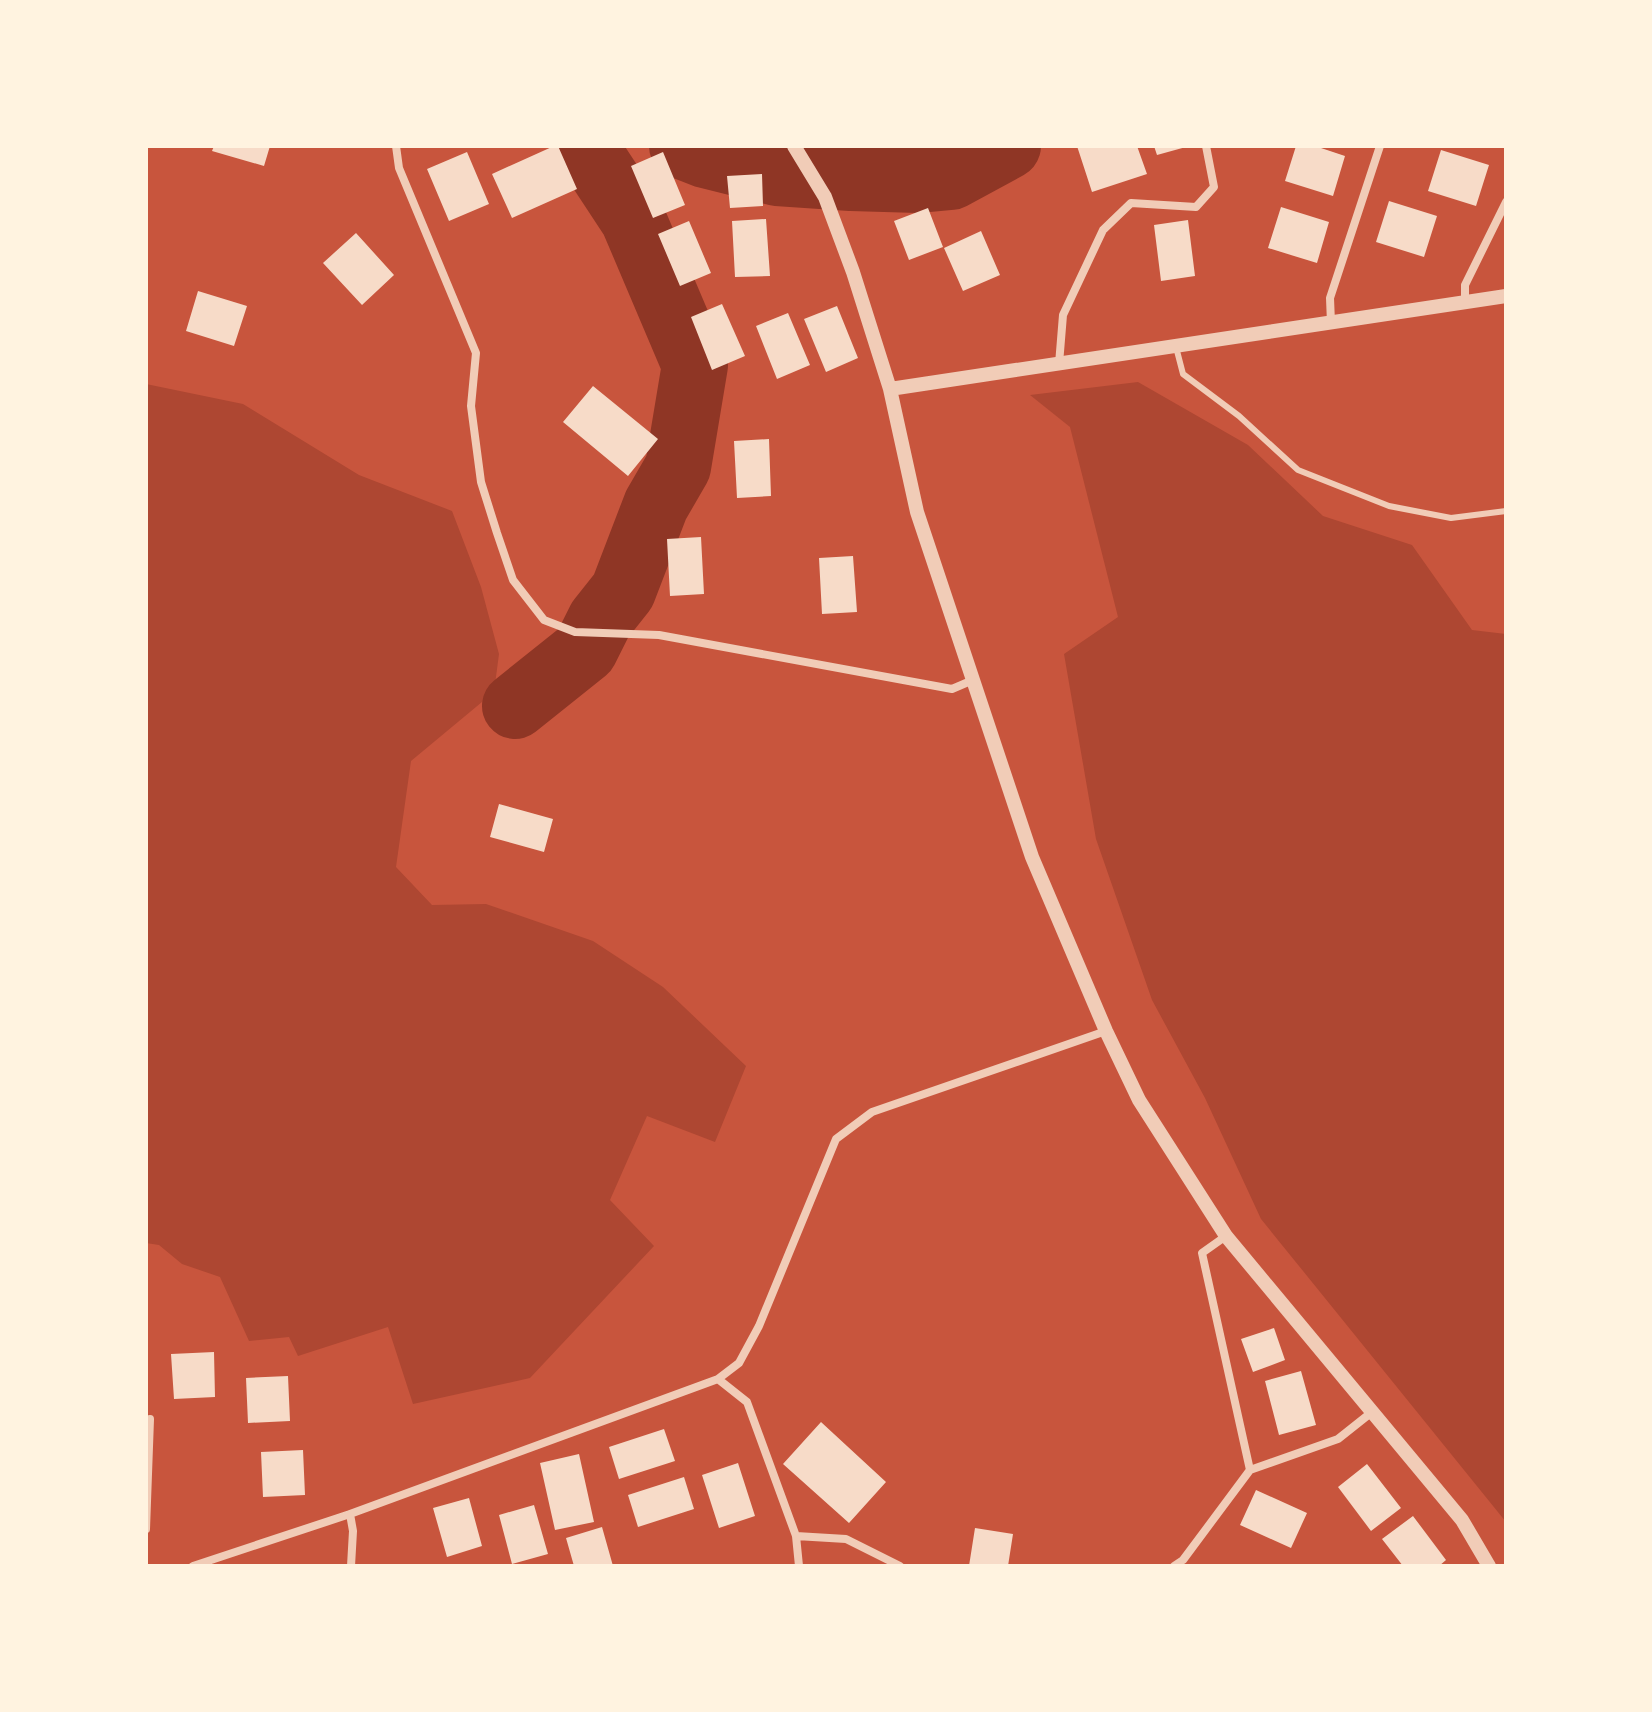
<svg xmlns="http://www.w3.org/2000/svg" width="1652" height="1712" font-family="'Noto Sans',sans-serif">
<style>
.green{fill:#ae4732}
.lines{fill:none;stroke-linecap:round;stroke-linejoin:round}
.river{stroke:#8f3625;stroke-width:66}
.building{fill:#f7dbc8}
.service{stroke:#f1ccb7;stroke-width:6}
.minor{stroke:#f1ccb7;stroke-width:8}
.tertiary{stroke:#f1ccb7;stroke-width:14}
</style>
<rect width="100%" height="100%" fill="#c8553d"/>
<path class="green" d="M1138,382L1248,445L1323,516L1412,545L1472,630L1506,634V1522L1261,1219L1205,1098L1152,1000L1096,839L1064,654L1118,617L1070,427L1030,395Z
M146,384L243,404L359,475L452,511L481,587L499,654L494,692L411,761L396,867L432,905L486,904L593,941L663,987L746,1066L715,1142L647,1116L610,1200L654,1246L530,1378L413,1404L388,1327L298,1356L289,1337L249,1341L220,1277L182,1264L159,1245L146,1243Z"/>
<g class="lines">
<path class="river" d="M682,146L705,155L777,173L851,178L919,180L951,177L1008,146
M515,706L585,650L600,620L623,591L656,505L678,467L695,365L633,219L585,146"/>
</g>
<path class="building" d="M214,146H270L264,166L212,151Z
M554,146H558L577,189L512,218L492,174Z
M1077,146H1137L1147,174L1092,192Z
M1154,146H1186V147L1157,155Z
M1296,146H1315L1345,156L1333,196L1285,181Z
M1441,150L1489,165L1476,206L1428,191Z
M467,152L489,204L449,221L427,169Z
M663,152L685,205L653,218L631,166Z
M762,174L763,206L730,208L727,176Z
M1389,201L1437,216L1424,257L1376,242Z
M1281,207L1329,222L1317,263L1268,248Z
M928,208L943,247L909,260L894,221Z
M766,219L770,276L735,277L732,221Z
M1188,220L1195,276L1161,281L1154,225Z
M689,221L711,273L680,286L658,234Z
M981,231L1000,275L963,291L944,248Z
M356,233L394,275L362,305L323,263Z
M198,291L247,306L234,346L186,331Z
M722,304L745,356L712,370L691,317Z
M837,306L858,358L826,372L804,319Z
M788,313L810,365L777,379L756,326Z
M593,386L658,439L628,476L563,422Z
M769,439L771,496L737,498L734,441Z
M701,537L704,594L670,596L667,539Z
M853,556L857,612L822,614L819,558Z
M499,804L553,819L544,852L490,837Z
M1274,1328L1285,1360L1253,1372L1241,1339Z
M214,1352L215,1397L174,1399L171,1354Z
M1301,1371L1316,1425L1279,1435L1265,1381Z
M288,1376L290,1421L248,1423L246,1378Z
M821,1422L886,1482L849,1523L783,1464Z
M664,1429L675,1461L619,1479L609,1447Z
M303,1450L305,1495L263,1497L261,1452Z
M579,1454L594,1522L555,1530L540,1463Z
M738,1463L755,1516L719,1528L702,1475Z
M1367,1464L1401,1508L1371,1531L1338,1487Z
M684,1477L694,1509L638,1527L628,1495Z
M1256,1490L1307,1513L1291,1548L1240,1525Z
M469,1498L482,1546L447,1557L433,1508Z
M534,1505L548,1554L512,1564L499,1515Z
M1413,1516L1446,1560L1439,1566H1403L1382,1539Z
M602,1527L613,1566H574L566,1538Z
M975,1528L1013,1534L1008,1566H969Z"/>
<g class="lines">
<path class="service" d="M1176,347L1183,374L1239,416L1298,470L1389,506L1451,518L1506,511"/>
<path class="minor" d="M396,146L399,168L476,353L471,406L481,482L497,533L513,580L544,620L575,632L659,635L952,689L973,680
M1465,303V285L1506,202
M1331,323L1330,298L1380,146
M1059,364L1063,315L1103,230L1131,203L1196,207L1214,187L1206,146
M1226,1236L1202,1253L1250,1470
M718,1379L747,1402L796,1536L846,1539L900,1566
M350,1514L353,1531L351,1566
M146,1529L150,1419
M796,1536L799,1566
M193,1566L350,1514L718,1379L739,1363L759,1326L836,1139L872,1112L1106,1031
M1174,1566L1183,1560L1250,1470L1338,1439L1372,1412"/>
<path class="tertiary" d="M794,146L825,197L853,272L890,389L917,512L1032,857L1106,1031L1139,1100L1226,1236L1462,1520L1489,1566
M890,389L1506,296"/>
</g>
<rect width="1652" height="1712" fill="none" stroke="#fff3e0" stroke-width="296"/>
</svg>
